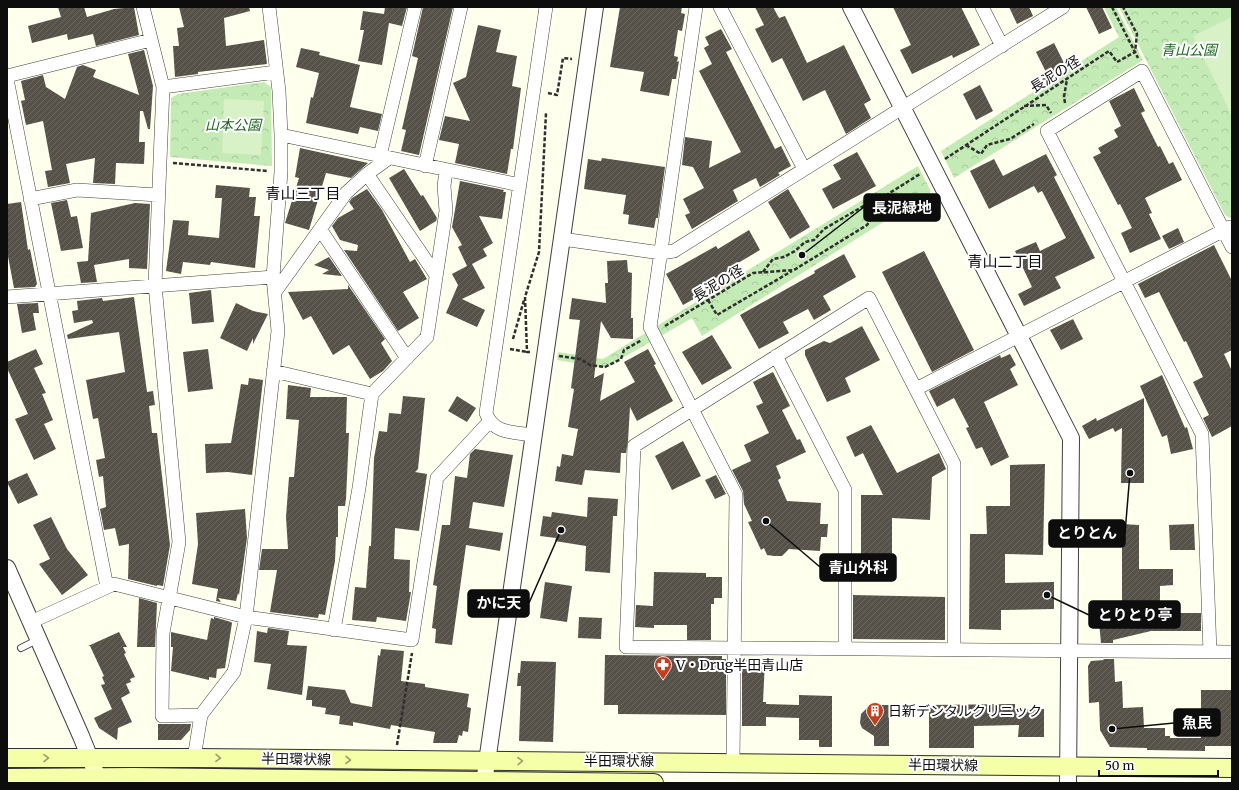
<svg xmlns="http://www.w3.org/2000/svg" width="1239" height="790" font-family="Merriweather,'Noto Sans JP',serif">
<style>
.park{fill:url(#park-crowns)}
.pitch{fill:#d9f1c7}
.building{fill:url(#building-hatch)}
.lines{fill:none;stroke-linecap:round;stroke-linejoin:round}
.service-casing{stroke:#404040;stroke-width:8}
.minor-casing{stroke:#404040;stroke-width:14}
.tertiary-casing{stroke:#404040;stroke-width:18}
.secondary-casing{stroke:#2f2f2f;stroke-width:20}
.path{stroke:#2f2f2f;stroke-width:2.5;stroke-dasharray:4 2;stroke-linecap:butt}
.service{stroke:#fff;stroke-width:6}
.minor{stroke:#fff;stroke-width:13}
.tertiary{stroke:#fff;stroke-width:16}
.secondary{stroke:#f4ffa8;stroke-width:18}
.oneway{stroke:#989e6a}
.labels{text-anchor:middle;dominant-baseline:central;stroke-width:4;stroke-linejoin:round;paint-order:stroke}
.park-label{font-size:14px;font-style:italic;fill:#1b671d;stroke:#fff}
.street-label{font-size:14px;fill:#0d0d0d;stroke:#fff}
.poi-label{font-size:14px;fill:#0d0d0d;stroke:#fff;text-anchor:start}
.neighbourhood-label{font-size:15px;fill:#0d0d0d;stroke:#fff}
.leader{fill:none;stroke:#0d0d0d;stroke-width:1.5}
.callout-dot{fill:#0d0d0d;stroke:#fff;stroke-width:1.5}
.callout{fill:#0d0d0d;stroke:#0d0d0d;stroke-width:1.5}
.callout-label{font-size:15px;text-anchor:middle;font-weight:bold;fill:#fff}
</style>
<defs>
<pattern id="park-crowns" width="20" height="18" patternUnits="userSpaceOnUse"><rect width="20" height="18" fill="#c4ebb5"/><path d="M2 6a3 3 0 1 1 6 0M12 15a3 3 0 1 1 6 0" fill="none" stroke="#a7c89a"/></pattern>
<pattern id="building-hatch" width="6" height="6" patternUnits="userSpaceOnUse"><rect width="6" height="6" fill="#565149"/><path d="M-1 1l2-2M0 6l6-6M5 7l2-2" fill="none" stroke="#69655f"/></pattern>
</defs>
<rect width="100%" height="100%" fill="#feffed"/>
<path class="park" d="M1104,7H1116L1143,60L954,178L941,151L1119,37Z
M1119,7H1232V216L1230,218L1225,215Z
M264,82L271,87L272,166L170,157L171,98L178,94Z
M918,166L931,192L702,336L692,318L605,368L557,360L558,352L603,359Z"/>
<path class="pitch" d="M1232,17V116L1193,36Z
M224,99L264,101L261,155L222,153Z"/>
<path class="building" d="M58,7H84L87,17L114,9L134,7L139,35L96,46L93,34L68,40L67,34L32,43L28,26L61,17Z
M179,7H249L250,11L224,18L226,46L264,40L267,64L198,72V74L175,77L173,46H179L177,28L184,27Z
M385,7H407L402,26L389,23L382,65L358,61L364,30H360L363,11L384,14Z
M423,7H453L419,155L401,151L406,130L402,129L418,58L412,56Z
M620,7H682L681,13L685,14L682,31L678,30L674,56L678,57L677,62L679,61L676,79H672L669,96L640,91L644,72L610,67Z
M755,7H773L779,18L785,16L807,63L844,45L871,100L864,104L871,118L846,134L825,90L803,101L782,58L772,63L755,29L764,25Z
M893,7H961L980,45L953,58L952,55L912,74L900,50L911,45Z
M1009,7H1029L1033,16L1017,24Z
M1086,7H1102L1112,28L1099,34Z
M478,25L501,30L496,52L517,56L512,86L521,88L513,149H511L507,174L455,163L459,144L439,140L445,116L470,121L453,83L466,77Z
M721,29L732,49L726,52L775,149L781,146L791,166L778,173L780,175L760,187L756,178L733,190L738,201L692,229L685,215L690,213L683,199L704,188L693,167L682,165L685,137L712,141L709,168L741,152L699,71L712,64L704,48L709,45L705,37Z
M1054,43L1066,67L1048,76L1036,52Z
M301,48L320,52L319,55L360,65L350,107L382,114L378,131L360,127L358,134L306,123L311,97L313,98L319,73L296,67Z
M144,50L153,86L150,129H148L143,111H140L139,142H145L144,164L116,163L115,184L93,183L95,158L66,164L70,183L48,187L45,171L52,170L43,121L26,125L21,101L25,100L21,81L43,75L46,87L65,99L77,67L83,65L96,70L93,77L139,95L128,54Z
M980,85L993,111L976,120L963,94Z
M1134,88L1145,111L1141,113L1158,147L1160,146L1169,164L1173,162L1182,180L1145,198L1152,213L1149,214L1161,239L1130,253L1121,233L1132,228L1120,204L1118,205L1093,157L1101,153L1098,148L1118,137L1114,130L1121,126L1109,101Z
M300,148L368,163L351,178L326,173L309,230L285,223L299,178L295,177Z
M857,152L876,186L833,209L822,189L841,179L833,165Z
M1046,154L1057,175L1054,177L1095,258L1055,277L1061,288L1024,306L1018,294L1032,287L1015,251L1036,242L1040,251L1066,238L1042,191L1038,193L1034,186L989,209L970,171L994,159L1003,176Z
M602,158L665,167L658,218H656L654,228L628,224L629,215L623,214L626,195L584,189L588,159L601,161Z
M404,169L421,196L423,195L437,218L436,221L420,231L389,178Z
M460,181L504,190L503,192H506L502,219L479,216L493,243L483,249L487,256L472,264L485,288L462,299L485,310L477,327L446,313L458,285L452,274L467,266L458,247L462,245L452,227Z
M216,185L250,188L249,197H256L254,216H260L255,268L211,262L210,265L183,262L181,274L166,271L173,220L189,221L188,235L219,238L222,198H215Z
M367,189L382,210L410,262L415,259L427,279L403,292L419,318L398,331L344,250L357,251L358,245L340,240L332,226L338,218L354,209L349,202L352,198Z
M788,189L810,227L790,239L768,202Z
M67,200L71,217L77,216L83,248L61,251L51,203Z
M21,202L28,250L30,249L37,284L35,287L14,288L7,251V204Z
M135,203L150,204L147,269L129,268V259L94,265L97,282L81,283L77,262L88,261L91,213Z
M1178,228L1184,242L1169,249L1162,236Z
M749,230L760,250L728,269L729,271L697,288L701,295L683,305L666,274L716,246L718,249Z
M1214,245L1232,281V350L1224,354L1232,371V426L1212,437L1203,418L1209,415L1193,382L1203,377L1186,341L1184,342L1159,292L1145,298L1138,284Z
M924,251L974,350L932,372L882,272Z
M844,254L856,277L823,296L831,310L814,320L808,309L783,322L789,333L759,349L740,315L815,273L814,271Z
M329,257L342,276L322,274L329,270L314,265Z
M627,260L628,272L632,273L631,318H633V339L611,338L601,321L594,378L604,373L600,401L635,382L624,362L648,349L656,364L654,365L673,401L637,421L630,407L628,441L626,453H621L620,473L585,470L582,485L555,481L557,466L560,467L562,454L573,456L578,429L568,427L574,389L571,388L580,320L569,319L572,298L606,303L605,283H608L607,261Z
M348,285L385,339L381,343L392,361L383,371L370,379L349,345L333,355L311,316L303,320L288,292L348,289Z
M211,290L214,322L192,324L189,293Z
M134,297L147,392L153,391L155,405L149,406L152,433H157L170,545L163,586L157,585V586L128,579L129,544L119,546L115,528L104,530L100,509L106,507L103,476L99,477L96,460L105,458L98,418L93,419L86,380L125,372L119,332L68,339L67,335L93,323L92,320L74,323L72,311L78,310L77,301L102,298L103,301Z
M38,303L39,313H33L36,330L22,333L17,304Z
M236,303L253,311L268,314L253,344V338L247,351L220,338Z
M1073,319L1083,339L1061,350L1050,330Z
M862,326L880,360L845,378L851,392L827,402L805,355V350L824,341L830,343Z
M712,335L732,368L702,385L682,352Z
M36,349L43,364L34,368L46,393L42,394L53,420L44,424L56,449L34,460L15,419L28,414L7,368V362Z
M208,349L213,389L188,392L183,352Z
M1010,354L1016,365L1010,369L1018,385L984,402L1009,457L991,466L982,447L976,449L966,428L969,427L954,398L937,407L929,391L1000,355L1001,358Z
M773,372L790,406L782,410L797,440L800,439L806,452L776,466L781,478L778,480L787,501L821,503L820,524H828L827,537H821L820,551L789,549L782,556H774L767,555L764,548L761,550L748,522L752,521L744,504L743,491L732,470L751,461L744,445L769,433L756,406L763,403L753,382Z
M1162,375L1185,428L1187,427L1193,449L1171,454L1167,435L1162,437L1140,386Z
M249,378L263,380L252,475L228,472L206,473L205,444L231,443L241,384L248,385Z
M288,385L311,388L310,397H347L346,433H349L346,499L345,506H338V537H336L335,561L325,615L319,614L318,618L270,612L277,570H259L262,549H288L286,517L289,477H294L299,420L286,419Z
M403,396L425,398L418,469L415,472L427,474L419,531L395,528L394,559L410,560L409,592H411L406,621L377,617L376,622L352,620L355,587L366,588L369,546H371L374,458L379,431L387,432L389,413L401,414Z
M457,396L476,408L467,422L448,411Z
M1144,398V483H1121L1122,428L1115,432L1113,428L1089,439L1082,426L1096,418L1097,421Z
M871,425L897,473L939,453L946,469L932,477L930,520L892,518V561H861V495H883L863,453L855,457L846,437Z
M683,441L701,476L672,490L655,456Z
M475,449L513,455L504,507L473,502L469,528L503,533L500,551L466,545L452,645L435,643L436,629L432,628L437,586L433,585L442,525H450L455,476L467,478L470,454Z
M1045,464L1043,555L1005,554V583L1054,582V609L1001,610V630L969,629L970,534H987L986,506H1010V465Z
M27,473L38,495L18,504L7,482Z
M716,475L726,494L715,499L705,480Z
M588,497L618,499L617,516H613L610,573L585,571L586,546L555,541L556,538L540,536L543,516L551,517L552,512L587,517Z
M245,509L247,538L239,595L238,593L236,601L218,598L221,602L216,601L218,589L192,584L198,544L196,513Z
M51,517L67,549L88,575L62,595L39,564L50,559L33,525Z
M1122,524L1139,525V569H1173V585L1160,586V613H1201V631H1151L1113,640V643H1101L1099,622L1118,620L1117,618L1122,616Z
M1194,524L1195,550H1170L1169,525Z
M654,572L706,573V577H722V598H714V604H711V640H687V625H654V628L635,627L636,605L653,606Z
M545,582L572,586L567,622L540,618Z
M853,595L945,597V640L853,639Z
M139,598L157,603L155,647H137Z
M214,617L231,622L232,623L225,668L217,669L216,678L209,677V680L171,671L173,647H171V632L207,640L211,618L214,619Z
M579,617L602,618L601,639L578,638Z
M268,628L289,631L287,645L307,646L302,695L267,689L271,664L254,662L257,631L267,633Z
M119,632L127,647H123L126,653L124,654L135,677L130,679L131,682L126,684L130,693L121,698L132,722L118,728L117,740L99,728L94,718L112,709L101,685L105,684L102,677L104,676L90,646H88Z
M381,649L404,651L401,681L425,684V687L469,694L467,707L471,708L468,732L463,731L462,736L459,735L457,743H433L435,732L391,725L390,729L353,722V726L339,724L340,716L325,714L326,708L312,706V700H306L308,686L345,690L351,703L372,707L378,655L380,656Z
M605,655L722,656V659H726V715L618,714V705H604Z
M1103,659H1114L1115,682L1122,681L1123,708L1143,707L1144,728H1165V736H1170V738H1201V690H1232V746H1205V751L1147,750V748L1110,747L1100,730L1099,702L1089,703L1088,666L1091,661L1104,660Z
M742,660H765L763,702H766V704L799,705V695L832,696V747H819V740H799V718L766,717V726H742Z
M521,661L556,662L553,742L519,741L521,686H517L518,673H520Z
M1015,704V709H1044V737H1018L1019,725L974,726V748H929V705Z
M870,705H889V746H874V736L862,728L860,723L861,714Z
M158,724H191L190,730L181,740H158Z"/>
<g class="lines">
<defs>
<path id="service" d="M21,648L37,640"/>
<path id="minor" d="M143,7L163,87L155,285L179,542L163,633L162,716L201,715
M696,7L650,327L736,495L733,762
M720,7L804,169
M982,7L1002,46
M7,76L151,40
M7,79L107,587
M163,87L276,72
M281,135L520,185
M380,156L415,7
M425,166L461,7
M367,174L436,275
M30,199L77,190L158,195
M320,229L407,358
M562,239L661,253L674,251L1063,7
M275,292L346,193L367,174L389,158
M7,297L273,277
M776,356L845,490V648
M273,371L372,394
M916,389L1230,227
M533,435C514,432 493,434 486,413L546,7
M31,622L114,584L246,617L412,640L437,478L489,422
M334,630L359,488L372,394L427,337L446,211L444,186L446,171
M954,649V464L869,298L634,446L626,647L1232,652
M1210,652L1202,434L1047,131L1142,71L1232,247
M194,758L201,715L234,672L246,617L278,331L273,277L281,172V135L279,91L269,7"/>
<path id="tertiary" d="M851,7L1071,438L1068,783
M7,568L81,736L100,783
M484,783L595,7"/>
<path id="secondary" d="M7,758H194L1232,768
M7,778L134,777L654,783"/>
</defs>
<use href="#service" class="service-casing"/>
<use href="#minor" class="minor-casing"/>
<use href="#tertiary" class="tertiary-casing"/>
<use href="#secondary" class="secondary-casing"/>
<path class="path" d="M1112,7L1138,58
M548,93L557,95L563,58L572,59
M1065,103L1064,97L1067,79
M1024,106L1046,105L1051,113
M966,145L981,154L987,145L1010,139L1034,124
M945,159L1109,51L1117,62L1135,52L1137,34L1123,7
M173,163L268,171
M763,272L773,259L784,257L795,251L805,242L814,240L824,229L867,204L878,207
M708,300L717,315L792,271
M665,326L753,273L794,270L867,225L888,194L920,174
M513,339L524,300
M510,349L527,352
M530,352H527L525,297L539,252L546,113
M559,356L580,359L590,365L605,367L621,359L624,350L642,340
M397,745L412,653"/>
<use href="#service" class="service"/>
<use href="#minor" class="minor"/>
<use href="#tertiary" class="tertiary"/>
<use href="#secondary" class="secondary"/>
</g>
<defs><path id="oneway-chevron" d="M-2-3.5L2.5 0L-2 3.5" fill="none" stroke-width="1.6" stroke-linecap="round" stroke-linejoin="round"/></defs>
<g class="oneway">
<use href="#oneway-chevron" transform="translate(46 758) rotate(-1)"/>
<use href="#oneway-chevron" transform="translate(218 758) rotate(1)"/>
<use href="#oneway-chevron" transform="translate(348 760) rotate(1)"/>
<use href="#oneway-chevron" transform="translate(520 761) rotate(-1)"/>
</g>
<defs>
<symbol id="pharmacy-pin" viewBox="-11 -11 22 30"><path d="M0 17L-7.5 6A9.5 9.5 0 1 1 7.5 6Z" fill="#c23e20" stroke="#fff"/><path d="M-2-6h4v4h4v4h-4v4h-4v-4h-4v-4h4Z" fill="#fff"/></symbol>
<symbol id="building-pin" viewBox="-11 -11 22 30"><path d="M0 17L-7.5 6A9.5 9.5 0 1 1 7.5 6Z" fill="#c23e20" stroke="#fff"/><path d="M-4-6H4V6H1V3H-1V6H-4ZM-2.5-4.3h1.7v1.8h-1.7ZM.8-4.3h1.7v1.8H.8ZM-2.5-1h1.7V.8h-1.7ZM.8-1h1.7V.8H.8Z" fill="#fff"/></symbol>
</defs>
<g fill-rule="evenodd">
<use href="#pharmacy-pin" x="653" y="655" width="20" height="27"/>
<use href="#building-pin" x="865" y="701" width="20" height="27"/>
</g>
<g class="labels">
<g class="park-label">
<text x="1189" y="50">青山公園</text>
<text x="233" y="125">山本公園</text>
</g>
<g class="street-label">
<text transform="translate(1055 74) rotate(-32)">長泥の径</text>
<text transform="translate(718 283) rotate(-31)">長泥の径</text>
<text transform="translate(296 759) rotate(1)">半田環状線</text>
<text x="619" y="761">半田環状線</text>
<text transform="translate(943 765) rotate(1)">半田環状線</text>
</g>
<g class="poi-label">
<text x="676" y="665">V・Drug半田青山店</text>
<text x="888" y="711">日新デンタルクリニック</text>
</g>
<g class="neighbourhood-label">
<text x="303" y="193">青山三丁目</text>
<text x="1005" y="261">青山二丁目</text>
</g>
</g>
<path class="leader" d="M802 255L864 207M1130 473L1125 533M766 521L820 567M561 530L529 603M1047 595L1089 615M1112 729L1174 723"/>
<g class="callout-dot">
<circle cx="802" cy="255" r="4"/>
<circle cx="1130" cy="473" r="4"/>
<circle cx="766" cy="521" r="4"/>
<circle cx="561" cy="530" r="4"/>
<circle cx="1047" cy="595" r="4"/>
<circle cx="1112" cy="729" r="4"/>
</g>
<g class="callout">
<rect x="864" y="194" width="76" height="27" rx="4"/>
<rect x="1049" y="520" width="76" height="27" rx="4"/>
<rect x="820" y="554" width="76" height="27" rx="4"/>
<rect x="468" y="590" width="61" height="27" rx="4"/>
<rect x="1089" y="601" width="91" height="27" rx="4"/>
<rect x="1174" y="709" width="46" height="27" rx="4"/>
</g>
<g class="callout-label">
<text x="902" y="213">長泥緑地</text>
<text x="1087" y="538">とりとん</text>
<text x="858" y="573">青山外科</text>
<text x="499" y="608">かに天</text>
<text x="1135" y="620">とりとり亭</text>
<text x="1197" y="728">魚民</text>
</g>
<rect width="1239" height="790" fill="none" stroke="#0d0d0d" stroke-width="16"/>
<path d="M1099 770v6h119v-6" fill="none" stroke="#0d0d0d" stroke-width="2"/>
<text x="1105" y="770" font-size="12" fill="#0d0d0d" stroke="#ffffff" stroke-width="3" paint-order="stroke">50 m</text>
</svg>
